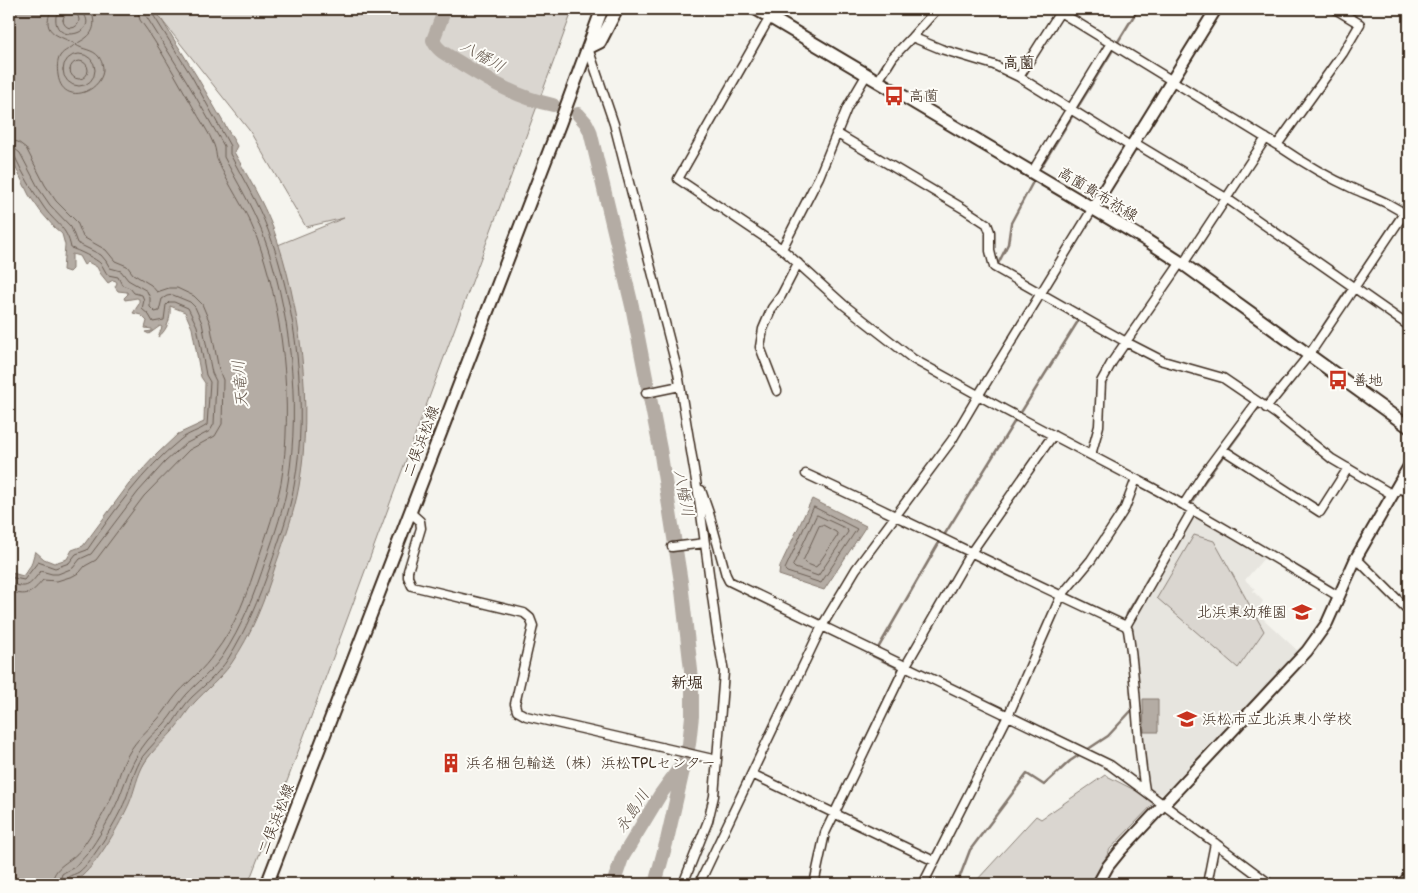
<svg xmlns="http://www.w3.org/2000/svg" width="1418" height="893" font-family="'Shantell Sans','Klee One',sans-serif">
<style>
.built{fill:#e7e5df}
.green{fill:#dad6d0;stroke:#8a8077}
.water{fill:#b4aca4;stroke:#84786e}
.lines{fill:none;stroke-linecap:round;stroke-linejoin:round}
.shore{stroke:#6b5e54;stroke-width:1}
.stream{stroke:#84786e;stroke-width:2.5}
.river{stroke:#b4aca4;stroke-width:14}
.minor-casing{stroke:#3b2a1e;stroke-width:11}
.tertiary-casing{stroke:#3b2a1e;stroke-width:14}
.secondary-casing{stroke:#3b2a1e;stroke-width:15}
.minor{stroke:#fdfcf7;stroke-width:8}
.tertiary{stroke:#fdfcf7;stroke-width:10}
.secondary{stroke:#fdfcf7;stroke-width:11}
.labels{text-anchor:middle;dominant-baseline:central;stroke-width:4;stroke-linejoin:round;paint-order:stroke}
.poi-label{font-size:15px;fill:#3b2a1e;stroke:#fdfcf7;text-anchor:start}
.street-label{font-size:15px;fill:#3b2a1e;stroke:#fdfcf7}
.water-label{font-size:16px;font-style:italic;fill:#65584d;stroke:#fdfcf7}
.neighbourhood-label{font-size:16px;font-weight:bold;fill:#3b2a1e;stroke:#fdfcf7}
</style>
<rect width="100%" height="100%" fill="#f5f4ee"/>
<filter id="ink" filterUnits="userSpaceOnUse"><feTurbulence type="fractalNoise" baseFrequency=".02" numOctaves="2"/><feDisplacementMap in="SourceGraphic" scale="10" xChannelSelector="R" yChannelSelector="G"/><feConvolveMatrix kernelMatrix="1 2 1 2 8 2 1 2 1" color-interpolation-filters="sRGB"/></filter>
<g filter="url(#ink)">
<path class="built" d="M1192,513L1265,557L1245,580L1255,589L1253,591L1263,601L1256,612L1299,652L1163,794L1156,793L1145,786L1131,622Z"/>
<path class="green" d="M153,9H573L272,822L248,884H69L145,762L267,593L297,326L278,245L344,218L306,227L249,130Z
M1194,535L1214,541L1264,631L1238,668L1157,598Z
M1105,775L1156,801L1110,849L1093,884H980L977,880L1036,816L1041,819Z"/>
<path class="water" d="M9,9H155L196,75L237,146L234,152C248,177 263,202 273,228C301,303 313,407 299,486C294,513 285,538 276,564C265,599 252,634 231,664C220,679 206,690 194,703C186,712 180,723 172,732C163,742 153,750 145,762C137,775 135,790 129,804C120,824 99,861 82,876C79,878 75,879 71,881L70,884H9V572L23,576L31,565L35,551L44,559L54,563L67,559L72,550L83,546L129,484L157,454L178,434L204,422L205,383L201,377L192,328L185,312L170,306C171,317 168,330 158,337L162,327L160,326L149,334L145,332L152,331V329L145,328L147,321L141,315L133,313L139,304V299L137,298L125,300L124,298L128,294L127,292L118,291L115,287L117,283L116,281L113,280L108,283L100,273L97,267L88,262L84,265L79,256L72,254V269L69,272L63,270L65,245L62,234L54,227L41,212L29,195L9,154Z
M812,499L866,526L824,590L779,575L780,566Z
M1143,699H1158V732H1144Z"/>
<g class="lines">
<path class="shore" d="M52,9C38,35 63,36 75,44C71,49 64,50 60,56C57,61 57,68 58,75C63,113 118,85 99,57C93,49 83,50 76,45C79,41 83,41 87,37C96,30 95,18 90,9
M62,9L56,16C52,48 107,32 79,9
M63 20a8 8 0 1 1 16 0a8 8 0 1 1-16 0Z
M63 70a16 16 0 1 1 32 0a16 16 0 1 1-32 0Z
M70 70a9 9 0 1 1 18 0a9 9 0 1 1-18 0Z
M9,140L18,142L26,148L45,185L56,201L77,222L83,237L106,250L115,261L127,266L133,274L151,285L157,292L169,288H177L194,296L202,304L210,323L219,370L223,380L222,424L215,436L189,450L144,496L96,560L85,566L80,572L73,576L57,581L43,580C31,594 27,597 9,591
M9,148L15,149L20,153L39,189L50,205L71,227L77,243L101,255L106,261L110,268L121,271L128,280L147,291L150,298V307L155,312L159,311L162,299L167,296L173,295L190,302L195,307L202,323L212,373L216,381L214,424L210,431L185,444L165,462L138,492L91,554L80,559L73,568L58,574H52L41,571C29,585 29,590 9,583
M9,154L15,157C23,174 32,190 43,206C55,224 67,226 71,248C77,250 97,259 101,264C104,268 105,272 108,275L118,277L122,285L130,288L134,293L142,295L144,300L142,309L149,315L153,322L164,320L166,305L169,302H174L188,308L197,326L206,375L210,382L207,425C199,431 188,433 180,440C143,470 114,511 87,550L76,554L69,563L55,568L38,562L24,580L9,577
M814,507L857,529L821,583L787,572L785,570Z
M817,515L847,529L848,532L818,576L795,568L793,566Z
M823,525L836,532L838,535L817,566L815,567L805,563L803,561L819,526Z
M52,884C53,865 71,863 81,849C92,834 103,815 111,798C118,784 120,767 129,753C136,740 147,731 157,720C165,712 170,702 178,693C190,680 204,669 214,654C236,626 248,591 259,557C267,533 276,508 281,483C294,408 283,304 255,233C245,208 228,185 217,159C216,155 216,150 214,145C209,132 200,120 193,107C176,78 160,47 140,20L137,9
M59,884L62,874C66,871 69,870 73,868C78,865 83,858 87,854C98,839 112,815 119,798C127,777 132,760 147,741C152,734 159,730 164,724C172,715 178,704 186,695C198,682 211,672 222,657C242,627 255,593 266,559C275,533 284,508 288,482C301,404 290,306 262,232C252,206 237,182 224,157V146L186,80L146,16L145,9
M66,884L68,877C71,875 76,874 79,872C93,861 118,818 125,801C131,786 134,770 143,756C151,746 159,738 168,729C176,720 182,707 192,697C205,685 218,674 228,659C246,630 259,599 270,567C279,540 289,514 294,486C309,408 296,303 268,230C258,204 243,179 230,154V146L192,77L152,13L151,9"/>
<path class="stream" d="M1041,167L1138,9
M1403,207L1409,197
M998,264L1008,244L1011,223L1034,180
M1353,282L1399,213
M1310,346L1348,288
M1264,402L1293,369
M1020,414L1080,318
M1190,506L1202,485L1260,406
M943,537L1016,419
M1126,621L1127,614L1183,519
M877,650L940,541
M856,759L898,672V668L873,656
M957,884L970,850L1027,774L1044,785L1070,761L1108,736L1132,710L1131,689"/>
<path class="river" d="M445,9L433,40C438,53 451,56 462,64C491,82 519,98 553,105
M578,114L586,123L590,131L632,306L660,449L681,582L692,679V716L689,744L667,840L655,884
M613,884L622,858L660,795L683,763"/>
<defs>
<path id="minor" d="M1058,9L1060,12L1277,145C1302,162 1327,177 1354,189C1375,198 1391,203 1409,217
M770,17L678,179L782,249L844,305L913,359L1005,410L1136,479L1125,508L1118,519L1091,560L1061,596L1008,716L923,884
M912,37L937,9
M588,48L614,124L678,373L699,499L717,633L724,672L714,796L708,821L683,884
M1019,77L1060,12
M878,81L893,57L912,37L941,49L994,65L1019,77L1130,146
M836,133L964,209L987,224L990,232V251L994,267L1126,342L1163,361L1223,378L1276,414L1332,459L1393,495
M1133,142L1226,198L1409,326
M1277,145L1343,53L1360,24L1335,9
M1032,172L1111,43
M782,249L819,177L847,108L867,74
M1183,264L1266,138
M777,391L760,347L763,329L772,308L781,296L798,263
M646,393L680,386
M1266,408L1309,355L1409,206
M1222,449L1320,512L1348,468
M1091,455L1099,426L1101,382L1112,362L1181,262
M806,474C913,523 1019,577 1126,626L1128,630C1137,683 1136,737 1145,790
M1136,479C1205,515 1271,556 1338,596
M1397,488L1409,492
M701,490L709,513L726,575L729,581L1110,765L1270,884
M1184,504L1202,476L1257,402
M410,512L420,521L421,528L408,571V577L412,586L524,613L530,618L533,626L515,704L517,711L526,716L717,760
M672,547L705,543
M1356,558L1409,611
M1126,626L1193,509
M752,774L934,861
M699,884L822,626L856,569L952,440L978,396L1093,208
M814,884L825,833L905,667L970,554L1053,435
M1207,884L1215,843
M1401,884L1409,874"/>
<path id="tertiary" d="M1093,208L1216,9
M1098,884L1108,866L1121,850L1307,651L1327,623L1356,558L1409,466"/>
<path id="secondary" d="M756,9L1146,240L1183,264L1409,427
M588,48L600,42L617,9
M267,884L560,123L602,9"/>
</defs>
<use href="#minor" class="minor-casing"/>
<use href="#tertiary" class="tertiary-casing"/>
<use href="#secondary" class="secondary-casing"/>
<use href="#minor" class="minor"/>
<use href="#tertiary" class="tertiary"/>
<use href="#secondary" class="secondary"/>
</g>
</g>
<defs>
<symbol id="bus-bare" viewBox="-9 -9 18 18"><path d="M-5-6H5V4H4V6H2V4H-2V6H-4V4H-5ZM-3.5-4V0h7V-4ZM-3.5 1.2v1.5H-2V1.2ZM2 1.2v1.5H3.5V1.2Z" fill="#c8321e" stroke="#fdfcf7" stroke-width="2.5" paint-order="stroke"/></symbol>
<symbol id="school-bare" viewBox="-9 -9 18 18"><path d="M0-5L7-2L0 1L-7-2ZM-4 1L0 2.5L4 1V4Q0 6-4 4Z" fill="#c8321e" stroke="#fdfcf7" stroke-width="2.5" paint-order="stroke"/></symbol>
<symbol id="building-bare" viewBox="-9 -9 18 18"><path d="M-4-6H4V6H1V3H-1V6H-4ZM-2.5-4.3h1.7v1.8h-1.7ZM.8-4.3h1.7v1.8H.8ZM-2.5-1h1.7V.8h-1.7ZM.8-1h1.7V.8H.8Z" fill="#c8321e" stroke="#fdfcf7" stroke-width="2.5" paint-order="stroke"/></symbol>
</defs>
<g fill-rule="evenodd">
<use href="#bus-bare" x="880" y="82" width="28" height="28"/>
<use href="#bus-bare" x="1324" y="366" width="28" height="28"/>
<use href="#school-bare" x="1288" y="598" width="28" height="28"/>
<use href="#school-bare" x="1173" y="705" width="28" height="28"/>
<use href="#building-bare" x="437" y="749" width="28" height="28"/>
</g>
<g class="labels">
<g class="poi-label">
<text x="909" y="96">高薗</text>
<text x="1353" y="380">善地</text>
<text x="1287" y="612" text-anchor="end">北浜東幼稚園</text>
<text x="1202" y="719">浜松市立北浜東小学校</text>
<text x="466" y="763">浜名梱包輸送（株）浜松TPLセンター</text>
</g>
<g class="street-label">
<text transform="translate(1098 194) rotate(31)">高薗貴布祢線</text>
<text transform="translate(421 441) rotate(-69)">二俣浜松線</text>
<text transform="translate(276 819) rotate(-69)">二俣浜松線</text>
</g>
<g class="water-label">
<text transform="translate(483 56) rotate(30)">八幡川</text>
<text transform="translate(240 384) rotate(-95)">天竜川</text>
<text transform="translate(684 493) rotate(79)">八幡川</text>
<text transform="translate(632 811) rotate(-57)">永島川</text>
</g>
<g class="neighbourhood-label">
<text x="1019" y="62">高薗</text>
<text x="687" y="682">新堀</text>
</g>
</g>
<rect width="1418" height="893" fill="none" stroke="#fdfcf7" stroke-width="30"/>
<rect x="15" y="15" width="1388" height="863" fill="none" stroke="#3b2a1e" stroke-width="2" filter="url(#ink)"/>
</svg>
